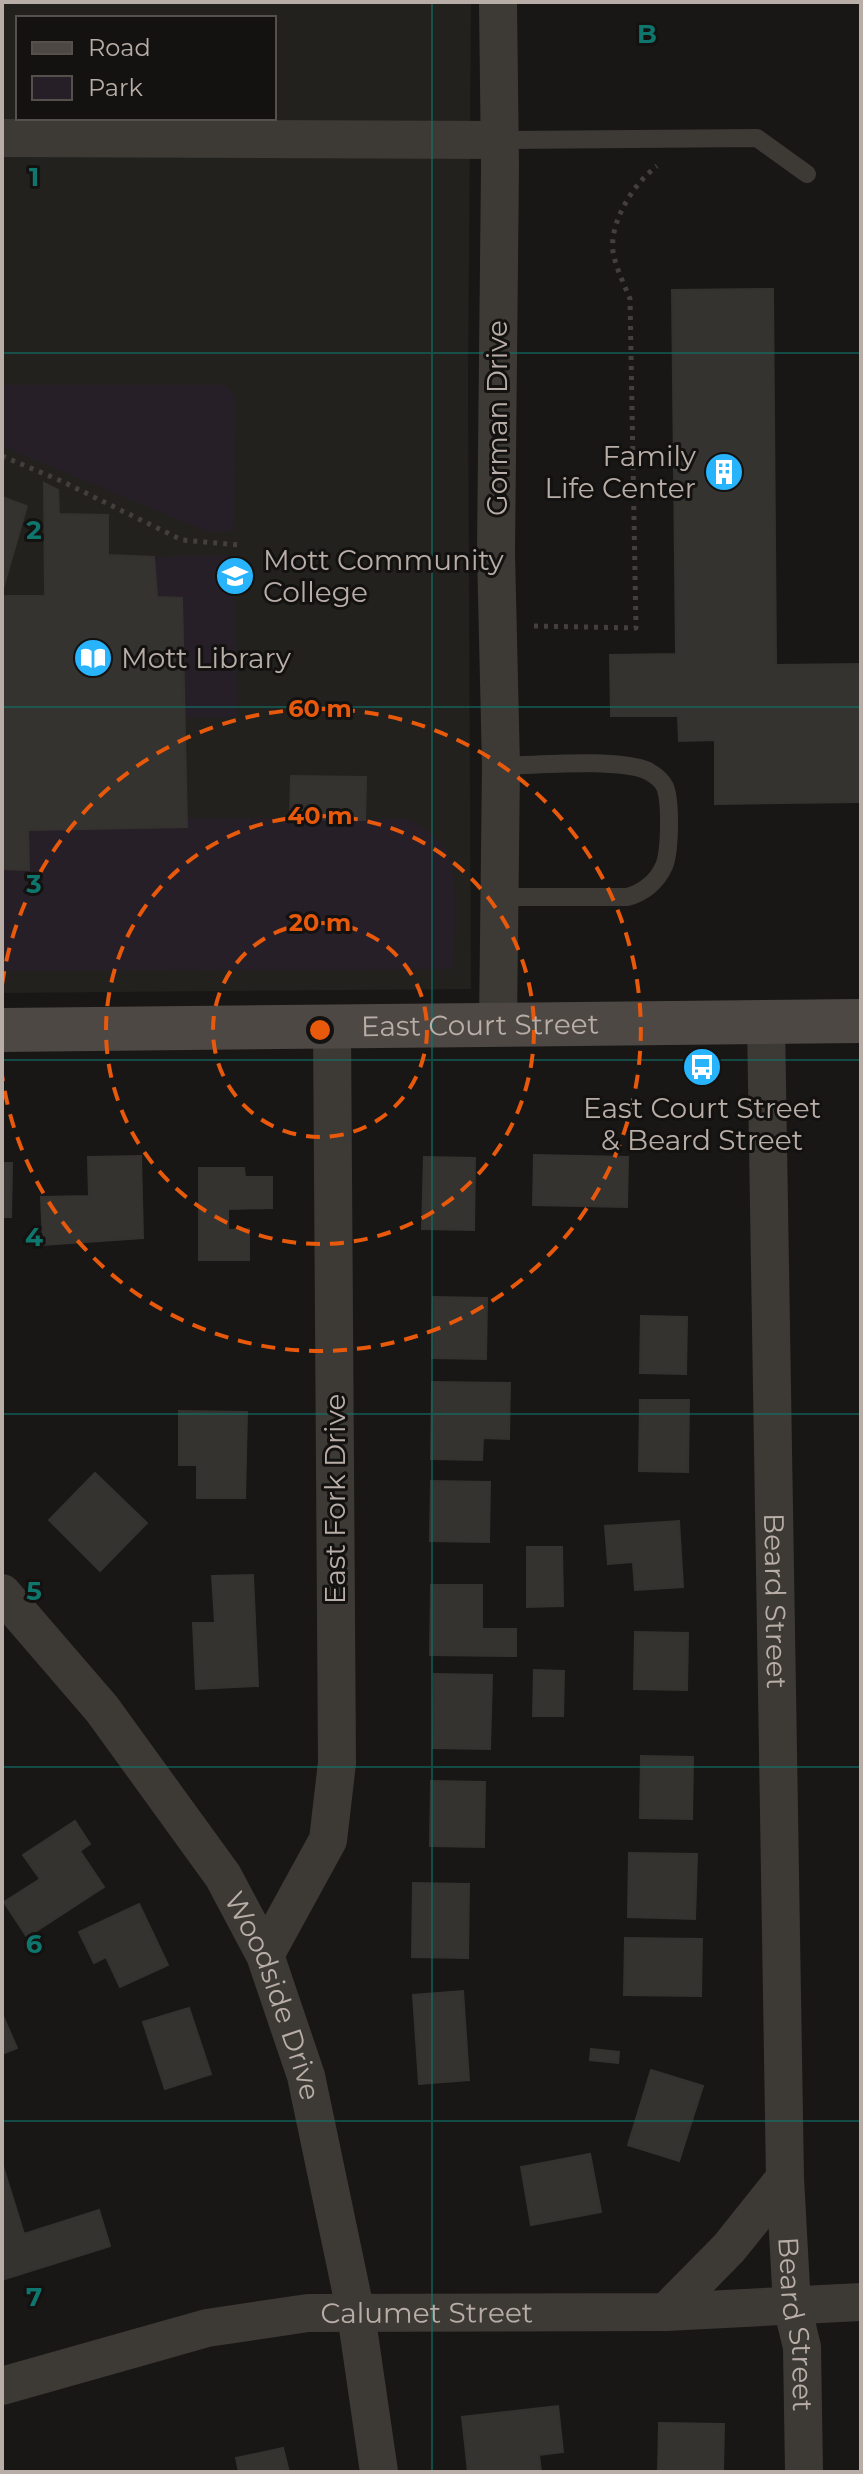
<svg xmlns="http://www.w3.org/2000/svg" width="863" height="2474" font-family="Montserrat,sans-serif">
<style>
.built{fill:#22211e;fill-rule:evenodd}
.green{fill:#271f28}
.building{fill:#343330;stroke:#34322f;stroke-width:2}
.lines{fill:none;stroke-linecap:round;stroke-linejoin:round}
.path{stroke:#443f3c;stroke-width:5;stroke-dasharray:4 6;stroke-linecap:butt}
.service{stroke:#3d3a36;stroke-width:18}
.minor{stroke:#3d3a36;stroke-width:38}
.secondary{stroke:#4d4844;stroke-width:44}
.grid{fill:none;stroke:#0f766e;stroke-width:2;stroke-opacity:0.55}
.ring{fill:none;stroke:#e8590c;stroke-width:4;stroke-dasharray:14 10}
.labels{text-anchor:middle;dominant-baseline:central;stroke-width:6;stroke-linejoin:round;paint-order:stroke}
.street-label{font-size:28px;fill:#b9ada7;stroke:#131210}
.poi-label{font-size:28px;fill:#b9ada7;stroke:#131210;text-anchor:start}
.grid-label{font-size:26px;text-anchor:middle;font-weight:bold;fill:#0f766e;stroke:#131210;stroke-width:6;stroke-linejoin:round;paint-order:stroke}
.centre{fill:#e8590c;stroke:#131210;stroke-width:4}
.ring-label{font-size:24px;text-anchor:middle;font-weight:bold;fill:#e8590c;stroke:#131210;stroke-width:6;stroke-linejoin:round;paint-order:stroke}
</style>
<rect width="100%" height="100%" fill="#181715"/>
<path class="built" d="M2,2H471L468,383L471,989L2,993ZM18,18H274V118H18Z"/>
<path class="green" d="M2,385H225L236,398L234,531L208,532L2,446Z
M235,555L237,717L185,718L182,598L157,597L154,557Z
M186,818L407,819C422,827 437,835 446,850C460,873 454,941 453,969L2,971V869H29L28,830L186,827Z"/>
<path class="building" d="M773,289L776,665L861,664V802L715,804V740L679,741L678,716H611L610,655L676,654L672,290Z
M44,483L58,490L59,514L108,515V555L154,557L157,597L182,598L187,827L28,830L29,870L2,869V596H45Z
M2,497L27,506L2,592Z
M291,776L366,777L365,820L290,819Z
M534,1155L628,1157L627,1207L533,1205Z
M141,1156L143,1238L43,1245L41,1197L89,1196L88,1157Z
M424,1157L475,1158L474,1230L422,1229Z
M2,1163H12L11,1217H2Z
M199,1168H244L245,1177H272V1208L228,1209V1230L249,1229V1260H199Z
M433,1297L487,1298L486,1359L432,1358Z
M641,1316L687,1317L686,1374L640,1373Z
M432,1382L510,1383L509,1439L483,1438L482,1460L431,1459Z
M640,1400H689L688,1472L639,1471Z
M179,1411L247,1412L245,1498H197V1465H179Z
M95,1473L147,1523L100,1571L49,1520Z
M431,1481L490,1482L489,1542L430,1541Z
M679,1521L683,1587L635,1590L633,1562L608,1564L605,1526Z
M527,1547H562L563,1606L527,1607Z
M253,1575L258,1686L196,1689L193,1623H215L212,1576Z
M431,1585H482V1629H516V1656L430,1655Z
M635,1632L688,1633L687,1690L634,1689Z
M534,1670L564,1671L563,1716H533Z
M434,1674L492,1675L490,1749L433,1748Z
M641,1756L693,1757L692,1819L640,1818Z
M431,1781L485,1782L484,1847L430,1846Z
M75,1821L90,1844L80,1851L104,1887L27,1937L4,1902L40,1879L23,1855Z
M629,1853L697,1854L695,1919L628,1917Z
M413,1883L469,1884L468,1958L412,1957Z
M139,1904L168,1965L120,1987L106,1957L94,1963L79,1932Z
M625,1938L702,1939L701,1996L624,1995Z
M463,1991L469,2080L419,2084L413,1995Z
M189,2008L211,2074L165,2089L143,2022Z
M2,2014L17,2048L2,2054Z
M591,2049L619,2052L618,2063L590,2060Z
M651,2070L703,2086L679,2161L628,2145Z
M590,2154L601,2212L531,2225L521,2167Z
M2,2163L24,2234L99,2210L110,2246L2,2280Z
M558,2406L563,2452L539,2455L541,2472H468L462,2417Z
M659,2423L724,2424L723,2472H658Z
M283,2448L289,2472H239L236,2458Z"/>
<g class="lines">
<path class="path" d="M2,456L59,480L182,540L239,545
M534,626L636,628L630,299C624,284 616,268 613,252C609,222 634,183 657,166"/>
<path class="service" d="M500,140L757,138L807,174
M499,897H627C643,893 657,882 664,866C670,852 671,802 665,787C662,780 655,775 648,771C620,758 536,765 501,766"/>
<g class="minor">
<path d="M498,2L500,166L496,553L501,766L498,1025"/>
<path d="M2,138L500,140"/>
<path id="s1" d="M766,1023L785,2178L792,2306L802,2347L804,2472"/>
<path id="s2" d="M2,1593L102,1709L223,1876L265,1955L306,2076L356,2314L379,2472"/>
<path d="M265,1955L328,1840L337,1763L332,1026"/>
<path d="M666,2312L729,2248L785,2178"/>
<path id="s3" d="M2,2386L207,2328L308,2313L666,2312L861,2302"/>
</g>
<path class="secondary" id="s4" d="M2,1030L861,1021"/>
</g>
<path class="grid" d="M432,2V2472M2,353H861M2,707H861M2,1060H861M2,1414H861M2,1767H861M2,2121H861"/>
<g class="ring">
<circle cx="320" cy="1030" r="107"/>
<circle cx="320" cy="1030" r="214"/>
<path d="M2 985A321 321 0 1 1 2 1075"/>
</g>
<defs>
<symbol id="building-disc" viewBox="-11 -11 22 22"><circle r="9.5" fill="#28b4fd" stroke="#131210"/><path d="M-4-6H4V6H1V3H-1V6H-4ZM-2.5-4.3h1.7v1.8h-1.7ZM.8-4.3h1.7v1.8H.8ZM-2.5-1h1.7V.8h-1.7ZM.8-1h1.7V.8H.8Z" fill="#fff"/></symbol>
<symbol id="university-disc" viewBox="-11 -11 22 22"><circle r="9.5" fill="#28b4fd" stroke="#131210"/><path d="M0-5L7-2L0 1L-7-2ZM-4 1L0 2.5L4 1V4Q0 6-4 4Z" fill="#fff"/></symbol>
<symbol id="library-disc" viewBox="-11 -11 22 22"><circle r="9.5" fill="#28b4fd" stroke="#131210"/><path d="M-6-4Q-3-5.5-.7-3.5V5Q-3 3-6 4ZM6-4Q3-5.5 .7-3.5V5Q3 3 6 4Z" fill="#fff"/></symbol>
<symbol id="bus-disc" viewBox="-11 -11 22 22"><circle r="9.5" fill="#28b4fd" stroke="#131210"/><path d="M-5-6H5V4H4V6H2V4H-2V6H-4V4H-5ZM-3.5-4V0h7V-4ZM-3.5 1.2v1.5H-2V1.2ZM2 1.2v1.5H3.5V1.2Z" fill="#fff"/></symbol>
</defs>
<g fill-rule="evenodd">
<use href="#building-disc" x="702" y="450" width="44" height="44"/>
<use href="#university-disc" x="213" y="554" width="44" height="44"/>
<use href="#library-disc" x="71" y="636" width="44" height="44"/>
<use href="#bus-disc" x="680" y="1045" width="44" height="44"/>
</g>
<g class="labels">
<g class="street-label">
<text transform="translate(497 418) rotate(-90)">Gorman Drive</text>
<text stroke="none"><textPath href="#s4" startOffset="478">East Court Street</textPath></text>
<text transform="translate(335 1499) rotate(-90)">East Fork Drive</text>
<text stroke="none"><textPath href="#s1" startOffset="578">Beard Street</textPath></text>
<text stroke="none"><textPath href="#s2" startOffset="490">Woodside Drive</textPath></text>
<text stroke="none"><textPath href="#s3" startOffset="434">Calumet Street</textPath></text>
<text stroke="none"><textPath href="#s1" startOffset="1302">Beard Street</textPath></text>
</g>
<g class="poi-label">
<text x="696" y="456" text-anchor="end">Family<tspan x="696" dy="32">Life Center</tspan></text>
<text x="263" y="560">Mott Community<tspan x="263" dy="32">College</tspan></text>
<text x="121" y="658">Mott Library</text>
<text x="702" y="1108" text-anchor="middle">East Court Street<tspan x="702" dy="32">&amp; Beard Street</tspan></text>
</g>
</g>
<g class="grid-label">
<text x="647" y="43">B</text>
<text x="34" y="186">1</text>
<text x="34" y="539">2</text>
<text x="34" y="893">3</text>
<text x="34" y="1246">4</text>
<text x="34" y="1600">5</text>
<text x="34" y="1953">6</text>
<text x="34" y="2306">7</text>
</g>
<circle cx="320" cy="1030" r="12" class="centre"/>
<g class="ring-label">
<text x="320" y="717">60 m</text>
<text x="320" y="824">40 m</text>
<text x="320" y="931">20 m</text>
</g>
<rect width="863" height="2474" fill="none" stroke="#b9ada7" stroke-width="8"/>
<rect x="16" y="16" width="260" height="104" fill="#131210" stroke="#55504c" stroke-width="2"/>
<rect x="32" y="42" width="40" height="12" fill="#4d4844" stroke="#55504c" stroke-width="2"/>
<text x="88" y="56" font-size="24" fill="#b9ada7">Road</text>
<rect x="32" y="76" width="40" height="24" fill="#271f28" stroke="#55504c" stroke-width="2"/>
<text x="88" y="96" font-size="24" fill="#b9ada7">Park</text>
</svg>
